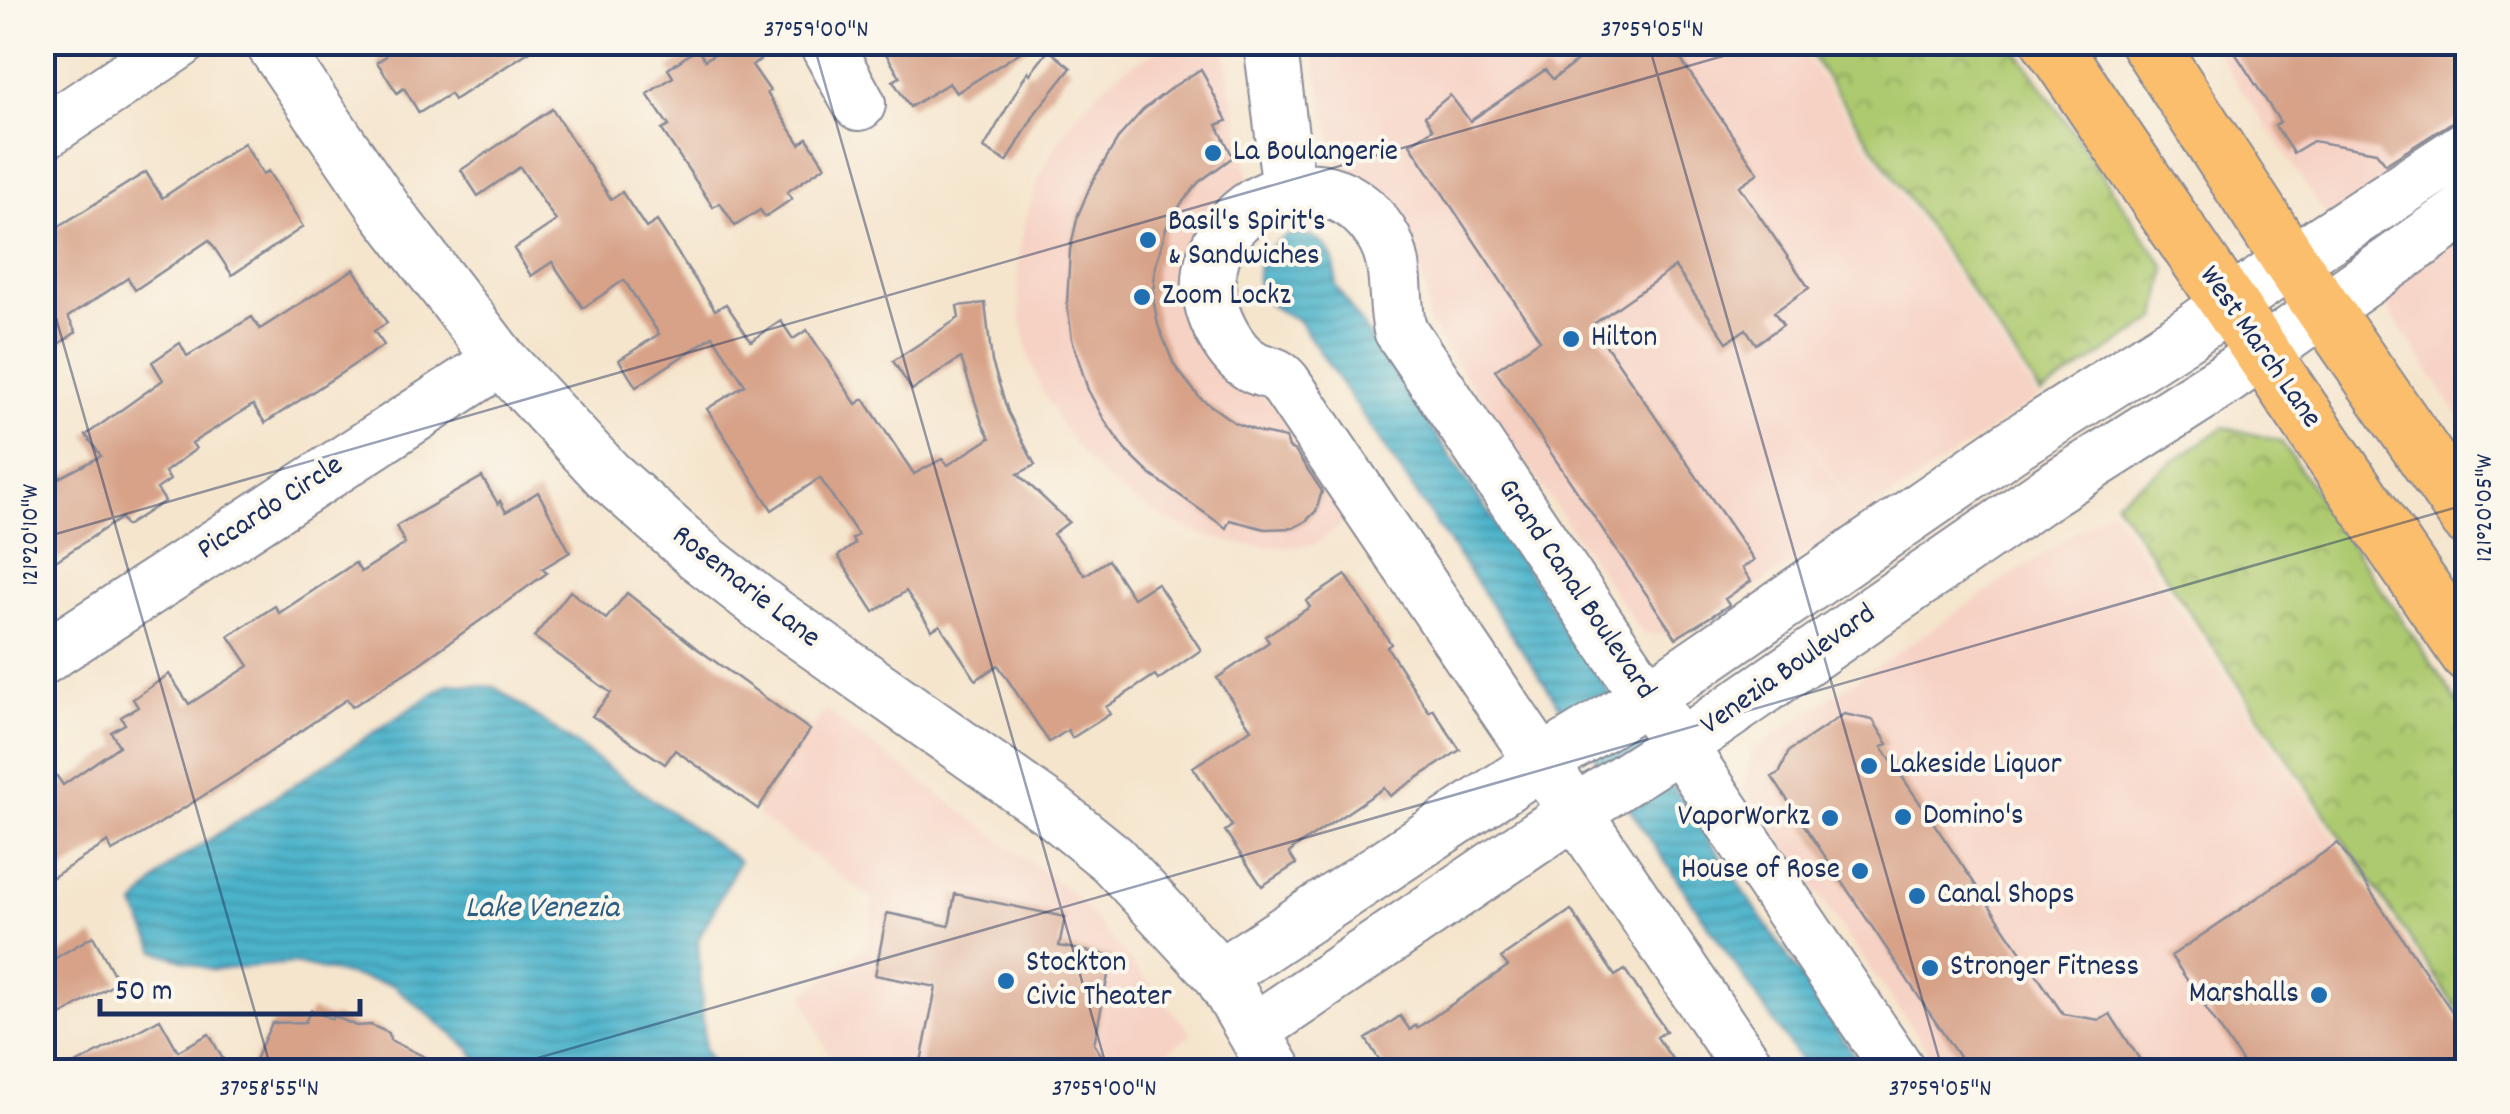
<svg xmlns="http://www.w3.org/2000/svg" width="2510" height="1114" font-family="Dekko,sans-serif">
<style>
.built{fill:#f6d2c4}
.park{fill:url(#park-crowns);stroke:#647c67;stroke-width:2.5}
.water{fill:url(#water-rules);stroke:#347194;stroke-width:2.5}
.building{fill:#d7a288}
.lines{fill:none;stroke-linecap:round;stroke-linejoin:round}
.minor-casing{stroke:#888a96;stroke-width:56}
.major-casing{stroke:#888a96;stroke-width:59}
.minor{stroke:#fff;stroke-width:52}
.major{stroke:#fabe6d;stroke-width:55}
.ticks{fill:none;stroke:#1b2f5e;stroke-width:2.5;stroke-opacity:0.45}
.poi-dot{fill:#1f6fb2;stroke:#fbf7ec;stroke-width:4}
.labels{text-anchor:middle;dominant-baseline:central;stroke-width:8;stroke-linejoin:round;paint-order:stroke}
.poi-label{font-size:30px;fill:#1b2f5e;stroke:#fbf7ec;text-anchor:start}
.street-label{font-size:30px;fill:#1b2f5e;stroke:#fbf7ec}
.water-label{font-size:32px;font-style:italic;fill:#2c5d84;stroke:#fbf7ec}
.neatline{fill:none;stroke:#1b2f5e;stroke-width:4}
.ticks-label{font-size:25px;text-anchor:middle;fill:#1b2f5e}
</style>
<defs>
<pattern id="park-crowns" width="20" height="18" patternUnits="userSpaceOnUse" patternTransform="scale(2.5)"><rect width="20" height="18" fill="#aeca70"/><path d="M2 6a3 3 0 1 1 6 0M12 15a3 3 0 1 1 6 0" fill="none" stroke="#8da45f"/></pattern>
<pattern id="water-rules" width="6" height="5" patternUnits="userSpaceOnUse" patternTransform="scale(2.5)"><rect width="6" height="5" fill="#4cb3ca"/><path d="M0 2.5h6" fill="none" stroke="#3e92a7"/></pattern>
</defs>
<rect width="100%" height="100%" fill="#fbf7ec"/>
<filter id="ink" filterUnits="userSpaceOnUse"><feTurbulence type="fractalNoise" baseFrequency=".01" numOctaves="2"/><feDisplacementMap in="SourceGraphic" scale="20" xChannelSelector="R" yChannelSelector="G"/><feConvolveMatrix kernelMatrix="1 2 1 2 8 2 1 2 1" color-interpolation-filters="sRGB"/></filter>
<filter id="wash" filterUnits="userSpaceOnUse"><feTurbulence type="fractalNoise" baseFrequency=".0048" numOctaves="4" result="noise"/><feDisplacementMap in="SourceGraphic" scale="40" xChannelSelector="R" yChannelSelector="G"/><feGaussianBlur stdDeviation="2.25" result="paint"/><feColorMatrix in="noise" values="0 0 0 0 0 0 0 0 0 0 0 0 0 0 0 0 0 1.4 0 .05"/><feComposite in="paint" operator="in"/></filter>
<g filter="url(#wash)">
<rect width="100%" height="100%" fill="#f5e5cd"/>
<path class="built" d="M1170,43H1223L1249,180L1213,213L1253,388L1324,453L1343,523L1315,545L1277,547L1240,544L1204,535L1169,521L1137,503L1108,481L1082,454L1060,424L1042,391L1029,357L1021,320L1018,284L1020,249L1027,214L1038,180L1054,149L1073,119L1097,92L1124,69Z
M1311,43H1797L2038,398L1861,517L1756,361L1859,518L1682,636L1642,633L1428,321L1426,292L1419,264L1378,193L1336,159Z
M2211,43H2467V428Z
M2111,508L2467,1034V1071H1942L1744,789L1752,751Z
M825,710L1071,892L1192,1034L1138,1071H835L804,995L867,945L874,900L757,815L789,762Z"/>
<path class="park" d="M1803,43H2012L2166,268L2157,319L2041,394Z
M2224,427L2281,441L2467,716V1024L2115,501Z"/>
<path class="water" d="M1289,235C1297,236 1308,234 1315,238C1332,247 1338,269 1335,285L1865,1071H1807L1299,321C1290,315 1279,312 1271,305C1244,279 1259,250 1289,235Z
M448,684L495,687L739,861L698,940L705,1051L719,1071H486L470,1049L393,985L293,963L212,970L156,951L135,906L169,866Z"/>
<g id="blocks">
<path class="building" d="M378,42H544L454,100L450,94L419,113L404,88L397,93L377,62L386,56Z
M732,42H749L760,60L752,65L770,91L767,93L800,144L807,138L825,166L787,192L792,199L765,217L760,210L735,226L720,203L713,207L662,130L669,126L647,94L673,77L668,69L697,49L705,60Z
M879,42H1036L956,93L949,83L910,107L893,81L900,77Z
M1603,42H1669L1758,173L1739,186L1809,288L1774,312L1783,325L1756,344L1746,329L1727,342L1675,267L1592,325L1754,560L1742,568L1751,581L1725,599L1729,605L1676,638L1495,370L1540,340L1410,144L1433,129L1425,116L1450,95L1470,121L1545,70L1553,79Z
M2228,42H2468V112L2386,164L2376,152L2313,141L2293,153L2275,126L2280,122Z
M1049,50L1071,68L1036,112L1007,162L984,148L1028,71L1030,74Z
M1201,69L1227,121L1217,125L1233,157L1199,182L1181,204L1166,228L1155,269L1153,298L1158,325L1174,365L1200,398L1235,423L1262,433L1286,438L1289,448L1295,451L1322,491L1316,511L1306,521L1293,528L1265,529L1230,520L1226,528L1151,475L1125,450L1105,421L1088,390L1072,339L1067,303L1070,250L1078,215L1092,182L1119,137L1143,110L1171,88Z
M552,109L611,199L622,192L646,228L657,221L715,310L726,304L751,341L781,321L793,339L807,330L856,404L864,399L914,474L942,459L948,465L990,438L982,423L961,358L912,390L893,361L959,318L957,306L985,303L992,362L1008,412L1035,465L1018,474L1069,522L1053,534L1085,575L1108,560L1133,598L1157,583L1201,650L1158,680L1155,675L1106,707L1110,714L1072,738L1068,730L1049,742L998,665L976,680L940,625L932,630L906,591L874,612L838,556L855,544L852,539L858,535L820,478L772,510L707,409L745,385L713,336L636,387L619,360L659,334L624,280L583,308L552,262L531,276L514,249L556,221L520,167L478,196L461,170Z
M244,143L263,175L268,171L303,227L232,275L209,240L135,290L128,278L68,317L76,332L42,356V237L146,172L162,198Z
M354,269L387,323L374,331L384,345L265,423L253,405L192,443L196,449L165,472L170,480L157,489L165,501L126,526L121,518L42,570V487L101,456L86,435L163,380L152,362L180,343L187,356L252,317L260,329Z
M482,477L498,504L500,501L506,512L538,492L570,552L542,569L547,573L419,664L352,707L347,699L244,770L146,832L112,851L108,842L42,884V755L63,785L119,746L111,732L125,724L121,717L138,707L133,699L169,674L189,704L249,666L229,636L275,606L279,613L355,563L361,572L405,544L396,526Z
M1346,575L1391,644L1387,647L1429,712L1433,709L1460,750L1390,796L1384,788L1296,847L1289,853L1296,864L1262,886L1225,831L1232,826L1193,767L1251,729L1217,678L1269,642L1265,636L1310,607L1306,601Z
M570,591L606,619L627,593L695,647L810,730L758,809L675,750L665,764L592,716L611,693L534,637Z
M1844,714L1873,720L1888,744L1882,747L2063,1014L2100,1020L2110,1014L2148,1072H1969L1772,777L1780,772L1789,751Z
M2338,843L2468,1035V1072H2249L2171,956Z
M955,894L1065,917L1059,946L1112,956L1094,1044L1113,1072H919L936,987L875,975L887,913L949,926Z
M1571,910L1615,976L1625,970L1666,1031L1657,1037L1681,1072H1387L1366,1039L1400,1016L1410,1030L1416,1025L1417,1028L1508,966L1501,958Z
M93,936L118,982L42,1026V966Z
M311,1010L332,1019L334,1016L356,1026L371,1025L389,1033L390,1040L456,1072H249L272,1023L305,1022Z
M160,1019L178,1051L209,1034L230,1072H61Z"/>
</g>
</g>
<g filter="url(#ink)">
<use href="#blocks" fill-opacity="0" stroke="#888a96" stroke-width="2.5"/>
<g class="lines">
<defs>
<path id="minor" d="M271,42L387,212L501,360L608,475L698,555L775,615L1054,812L1112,859L1220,975L1277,1072
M825,42L859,104
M1270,42L1289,190
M42,134L180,42
M42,659L501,360
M1220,975L1542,762L1648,697L2010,447L2187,334L2291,262L2468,146
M1253,1031L1576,811L1706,728L2048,492L2221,382L2468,208
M1751,1072L1285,383C1273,369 1266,374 1252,366C1239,359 1229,345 1222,332C1164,225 1316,131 1381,233C1401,264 1392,297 1400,330L1900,1072"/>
<path id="major" d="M2050,42L2468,654
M2148,42L2291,262L2468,518"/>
</defs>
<use href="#minor" class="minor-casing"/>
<use href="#major" class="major-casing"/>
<use href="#minor" class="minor"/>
<use href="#major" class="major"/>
</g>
</g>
<path class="ticks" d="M813,42L1108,1072M1648,42L1943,1072M42,269L272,1072M42,538L1772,42M489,1072L2468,504"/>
<g class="poi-dot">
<circle cx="1213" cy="153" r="10"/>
<circle cx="1148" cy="240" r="10"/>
<circle cx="1142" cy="297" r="10"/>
<circle cx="1571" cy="339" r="10"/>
<circle cx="1869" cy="766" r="10"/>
<circle cx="1903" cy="817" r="10"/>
<circle cx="1830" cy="818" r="10"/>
<circle cx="1860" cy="871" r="10"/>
<circle cx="1917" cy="896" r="10"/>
<circle cx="1930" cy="968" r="10"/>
<circle cx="1006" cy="981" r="10"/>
<circle cx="2319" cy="995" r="10"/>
</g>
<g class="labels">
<g class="poi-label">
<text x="1233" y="153">La Boulangerie</text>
<text x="1168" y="223">Basil's Spirit's<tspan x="1168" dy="34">&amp; Sandwiches</tspan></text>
<text x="1162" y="297">Zoom Lockz</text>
<text x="1591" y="339">Hilton</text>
<text x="1889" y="766">Lakeside Liquor</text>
<text x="1923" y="817">Domino's</text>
<text x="1810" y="818" text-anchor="end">VaporWorkz</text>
<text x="1840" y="871" text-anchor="end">House of Rose</text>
<text x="1937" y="896">Canal Shops</text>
<text x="1026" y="964">Stockton<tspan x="1026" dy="34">Civic Theater</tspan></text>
<text x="1950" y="968">Stronger Fitness</text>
<text x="2299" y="995" text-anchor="end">Marshalls</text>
</g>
<g class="street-label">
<text transform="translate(2259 348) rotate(55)">West March Lane</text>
<text transform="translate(271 509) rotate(-33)">Piccardo Circle</text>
<text transform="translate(745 588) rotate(38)">Rosemarie Lane</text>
<text transform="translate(1575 590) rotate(56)">Grand Canal Boulevard</text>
<text transform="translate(1789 671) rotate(-35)">Venezia Boulevard</text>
</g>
<g class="water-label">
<text x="542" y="910">Lake Venezia</text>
</g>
</g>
<rect width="2510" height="1114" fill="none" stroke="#fbf7ec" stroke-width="110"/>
<path d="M100 999v15h260v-15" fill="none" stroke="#1b2f5e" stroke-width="5"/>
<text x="115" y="999" font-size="30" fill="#1b2f5e" stroke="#fbf7ec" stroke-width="8" paint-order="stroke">50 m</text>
<rect x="55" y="55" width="2400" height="1004" class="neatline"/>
<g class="ticks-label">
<text x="816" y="36">37°59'00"N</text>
<text x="1652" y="36">37°59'05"N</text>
<text transform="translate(2482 508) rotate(-90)" y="9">121°20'05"W</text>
<text transform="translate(28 535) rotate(-90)" y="9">121°20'10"W</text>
<text x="269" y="1095">37°58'55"N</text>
<text x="1104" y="1095">37°59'00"N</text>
<text x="1940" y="1095">37°59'05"N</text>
</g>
</svg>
